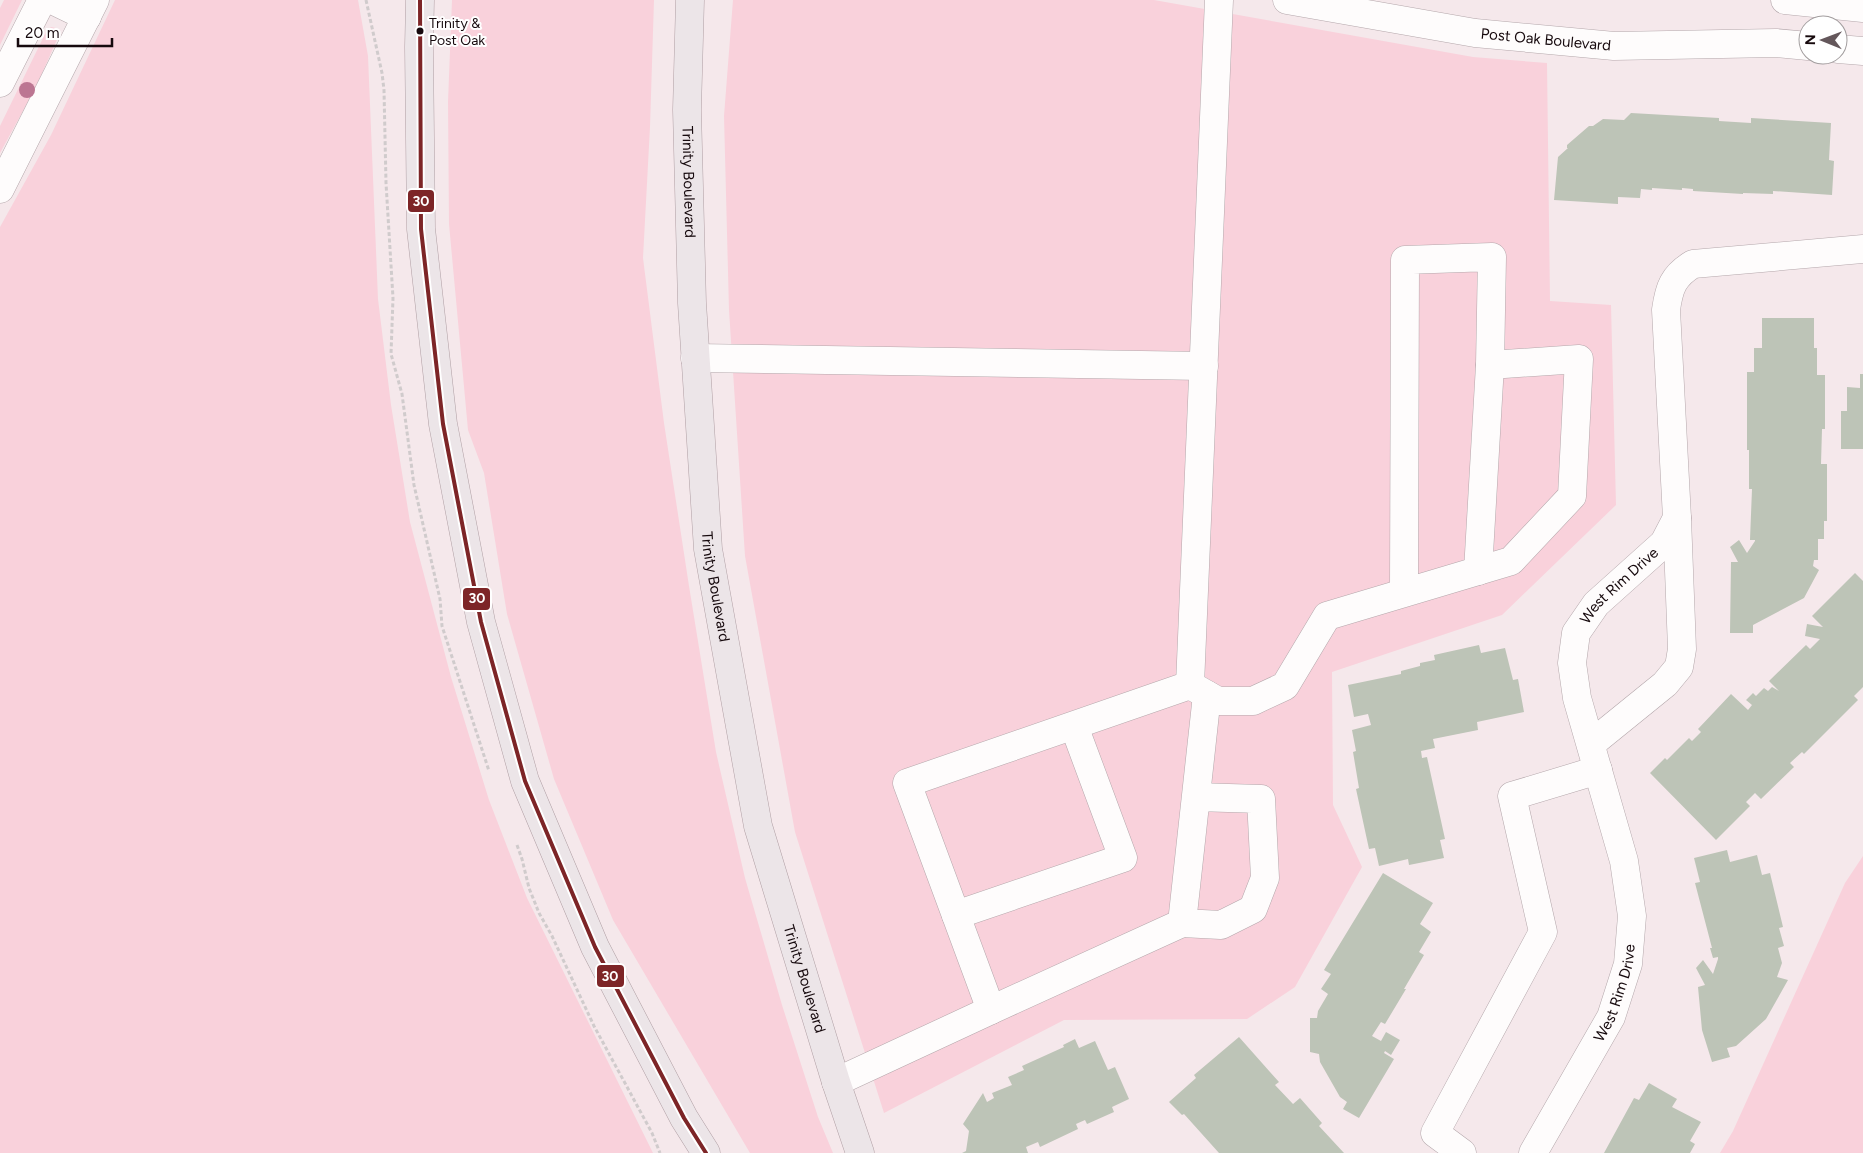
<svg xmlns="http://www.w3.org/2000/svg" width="1863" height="1153" font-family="Figtree,sans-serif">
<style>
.green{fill:#f9d1db}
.building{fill:#bdc4b7}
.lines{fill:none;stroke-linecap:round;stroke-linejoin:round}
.minor-casing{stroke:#b4a7ab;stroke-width:29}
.major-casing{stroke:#b09fa4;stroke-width:29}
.path{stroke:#d0cbcc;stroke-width:3;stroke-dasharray:4 2.5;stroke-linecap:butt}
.minor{stroke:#fefcfc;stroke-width:28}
.major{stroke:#ece5e8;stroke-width:28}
.bus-1-casing{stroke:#fff;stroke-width:8}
.bus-1{stroke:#7d2527;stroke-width:4}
.tree{fill:#bc7692}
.bus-dot{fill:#16090d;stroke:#fff;stroke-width:2}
.labels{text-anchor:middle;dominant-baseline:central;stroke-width:4;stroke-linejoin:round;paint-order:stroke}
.bus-label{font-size:14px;fill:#16090d;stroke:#fff;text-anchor:start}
.street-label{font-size:15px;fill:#16090d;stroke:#fff}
.line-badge{stroke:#fff;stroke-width:2}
.badge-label{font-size:14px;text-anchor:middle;font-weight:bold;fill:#fff}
</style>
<rect width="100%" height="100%" fill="#f5e8eb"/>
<path class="green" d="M4,0H22L0,45V8Z
M115,0H358L368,56L378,299L391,405L410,522L451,677L489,800L527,898L653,1153H0V227L51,135Z
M452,0H654L650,127L643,258L664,423L689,586L716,752L745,878L782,1005L818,1117L833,1153H750L613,920L554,779L507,614L484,473L468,430L449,224L448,102Z
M733,0H1154L1473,57L1547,63L1550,301L1611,305L1616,505L1502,615L1332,672L1333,805L1362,867L1295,987L1247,1019L1064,1020L884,1113L795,832L745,556L729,310L724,116Z
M51,27L56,28L59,35L36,87L0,153V126L46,32Z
M1863,856V1153H1720L1733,1131L1845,883Z"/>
<path class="building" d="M1631,113L1719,118V121L1751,123V118L1831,123L1829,160L1834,161L1832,195L1773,191V194L1743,193V194L1693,191V189L1682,188V190L1652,188V190L1641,189L1640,198L1618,197V204L1554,200L1558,157L1568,148H1567V145L1589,126H1593L1603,119L1624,120Z
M1762,318H1814V348H1817V375H1825V429H1822L1821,464H1827V521H1824V539H1818V560H1814L1813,566L1819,570L1804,598L1753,625V633H1730L1731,562H1738L1730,547L1739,540L1747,553L1755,541V540H1750L1752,489H1749V450H1747V372H1754V348H1762Z
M1860,374H1863V449H1841V411H1847V387L1860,388Z
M1855,573L1863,581V687L1854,696L1858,700L1804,754L1802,752L1790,763L1794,767L1761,799L1755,793L1746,802L1750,806L1716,840L1650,773L1665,758L1667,760L1689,738L1692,741L1701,732L1698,729L1731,694L1748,710L1752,705L1746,700L1753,693L1756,696L1764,688L1768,691L1772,687L1779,691L1769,681L1806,645L1810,649L1820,639L1805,636L1807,624L1823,627L1812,616Z
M1479,645L1481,653L1505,648L1513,680L1518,679L1524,712L1477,722L1478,730L1433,739L1435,748L1421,751L1422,758L1427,757L1445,839L1440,840L1444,858L1409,865L1408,859L1379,866L1375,848L1369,849L1356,789L1359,788L1353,752L1356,751L1352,730L1371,725L1368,714L1354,717L1348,685L1401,674V671L1420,666V663L1435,660L1434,655Z
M1727,850L1730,862L1757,855L1762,875L1770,873L1783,927L1779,928L1784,946L1778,948L1782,963L1777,977L1788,980L1766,1019L1736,1046L1727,1048L1730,1057L1712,1062L1702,1030L1698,987L1705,985L1696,968L1703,960L1713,974L1718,959V957L1713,958L1710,948H1712L1695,883L1700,882L1694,858Z
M1383,873L1433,903L1420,924L1431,932L1419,952L1424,955L1404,989H1406L1385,1024L1381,1022L1372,1036L1381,1041L1386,1032L1400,1040L1391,1055L1385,1051L1384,1053L1394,1059L1359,1118L1343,1109L1347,1102L1340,1097L1320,1062L1319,1054L1310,1052V1018H1317L1318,1011L1328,994L1321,989L1331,974L1324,970Z
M1239,1037L1279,1082L1275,1085L1293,1104L1300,1098L1322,1123L1319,1126L1344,1153H1219L1184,1114L1182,1115L1169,1102L1196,1078L1194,1075Z
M1075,1039L1079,1048L1095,1041L1108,1070L1115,1067L1129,1099L1112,1107L1114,1112L1087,1124L1085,1120L1076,1124L1078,1129L1040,1147L1038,1142L1026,1147L1028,1153H962L966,1151L969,1131L963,1124L983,1093L987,1102L994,1098L992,1093L1012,1085L1008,1077L1024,1070L1022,1066L1064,1047L1063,1045Z
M1649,1083L1677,1099L1672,1107L1701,1122L1690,1141L1695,1144L1690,1153H1604L1634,1098L1639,1100Z"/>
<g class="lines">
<defs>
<g id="minor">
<path d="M52,0L87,17"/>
<path d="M1219,0L1190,685L1218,701H1253L1285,686L1327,616L1511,561L1572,496L1579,359L1490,365L1492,257L1405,260L1404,593"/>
<path id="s1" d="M1287,0L1475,33L1614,46L1776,43L1808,46"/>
<path d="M1785,0L1863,8"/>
<path d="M1838,49L1863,51"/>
<path d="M0,83L42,0"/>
<path d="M0,189L95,0"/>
<path d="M695,358L1204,366"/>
<path d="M1478,571L1490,365"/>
<path d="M1591,744L1665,684L1679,667L1682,649L1677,518"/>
<path d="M1196,797L1261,799L1265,878L1253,909L1221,925L1182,923L1207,695"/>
<path d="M956,915L1123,858L1074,726"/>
<path d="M1182,923L991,1010L907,783L1190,685"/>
<path d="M836,1082L991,1010"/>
<path d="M1462,1153L1435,1133L1543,932L1512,796L1598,770"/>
<path id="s2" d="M1533,1153L1611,1017L1628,964L1632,916L1624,861L1577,698L1572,663L1576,633L1596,604L1664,543L1677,518L1666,310C1669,288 1673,276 1693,264L1863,249"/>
</g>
<g id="major">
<path d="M420,0L419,47L421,229L443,424L481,622L525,781L595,947L684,1118L706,1153"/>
<path id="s3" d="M690,0L687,110L692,303L708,549L758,826L836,1082L860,1153"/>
</g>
</defs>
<use href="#minor" class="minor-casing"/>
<use href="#major" class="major-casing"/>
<path class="path" d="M366,0L382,73L384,90L386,183L393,298L391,354L402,394L414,485L440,599L442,626L489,771
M517,845L522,859L529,888L539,913L552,936L594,1026L652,1133L660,1153"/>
<use href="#minor" class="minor"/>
<use href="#major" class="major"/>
<defs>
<path id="bus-1" d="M420,0L421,229L443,424L481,622L525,781L595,947L684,1118L706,1153"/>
</defs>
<use href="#bus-1" class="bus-1-casing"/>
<use href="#bus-1" class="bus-1"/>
</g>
<circle class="tree" cx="27" cy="90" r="8"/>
<circle class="bus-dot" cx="420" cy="31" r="4.5"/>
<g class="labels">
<g class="bus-label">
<text x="429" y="23">Trinity &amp;<tspan x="429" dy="17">Post Oak</tspan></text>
</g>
<g class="street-label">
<text stroke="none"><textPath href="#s1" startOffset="262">Post Oak Boulevard</textPath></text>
<text stroke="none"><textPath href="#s3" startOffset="182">Trinity Boulevard</textPath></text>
<text stroke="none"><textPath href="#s3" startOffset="588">Trinity Boulevard</textPath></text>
<text stroke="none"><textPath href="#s2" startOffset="616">West Rim Drive</textPath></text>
<text stroke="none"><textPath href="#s3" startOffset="991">Trinity Boulevard</textPath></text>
<text stroke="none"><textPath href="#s2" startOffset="181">West Rim Drive</textPath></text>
</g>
</g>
<g class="line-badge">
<rect x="407" y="189" width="28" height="24" rx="5" fill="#7d2527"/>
<rect x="462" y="587" width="29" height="24" rx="5" fill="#7d2527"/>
<rect x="596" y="964" width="29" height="24" rx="5" fill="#7d2527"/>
</g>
<g class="badge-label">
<text x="421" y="206">30</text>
<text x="477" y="603">30</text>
<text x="610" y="981">30</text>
</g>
<g transform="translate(1823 40) rotate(271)"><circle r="24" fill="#ffffff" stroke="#a29d9e"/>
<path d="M0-4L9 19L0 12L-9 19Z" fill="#64575b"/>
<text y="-8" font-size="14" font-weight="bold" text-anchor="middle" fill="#16090d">N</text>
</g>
<path d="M18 38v8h94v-8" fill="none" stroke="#16090d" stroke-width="2.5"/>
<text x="25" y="38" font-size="15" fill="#16090d" stroke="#ffffff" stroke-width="4" paint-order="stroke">20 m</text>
</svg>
